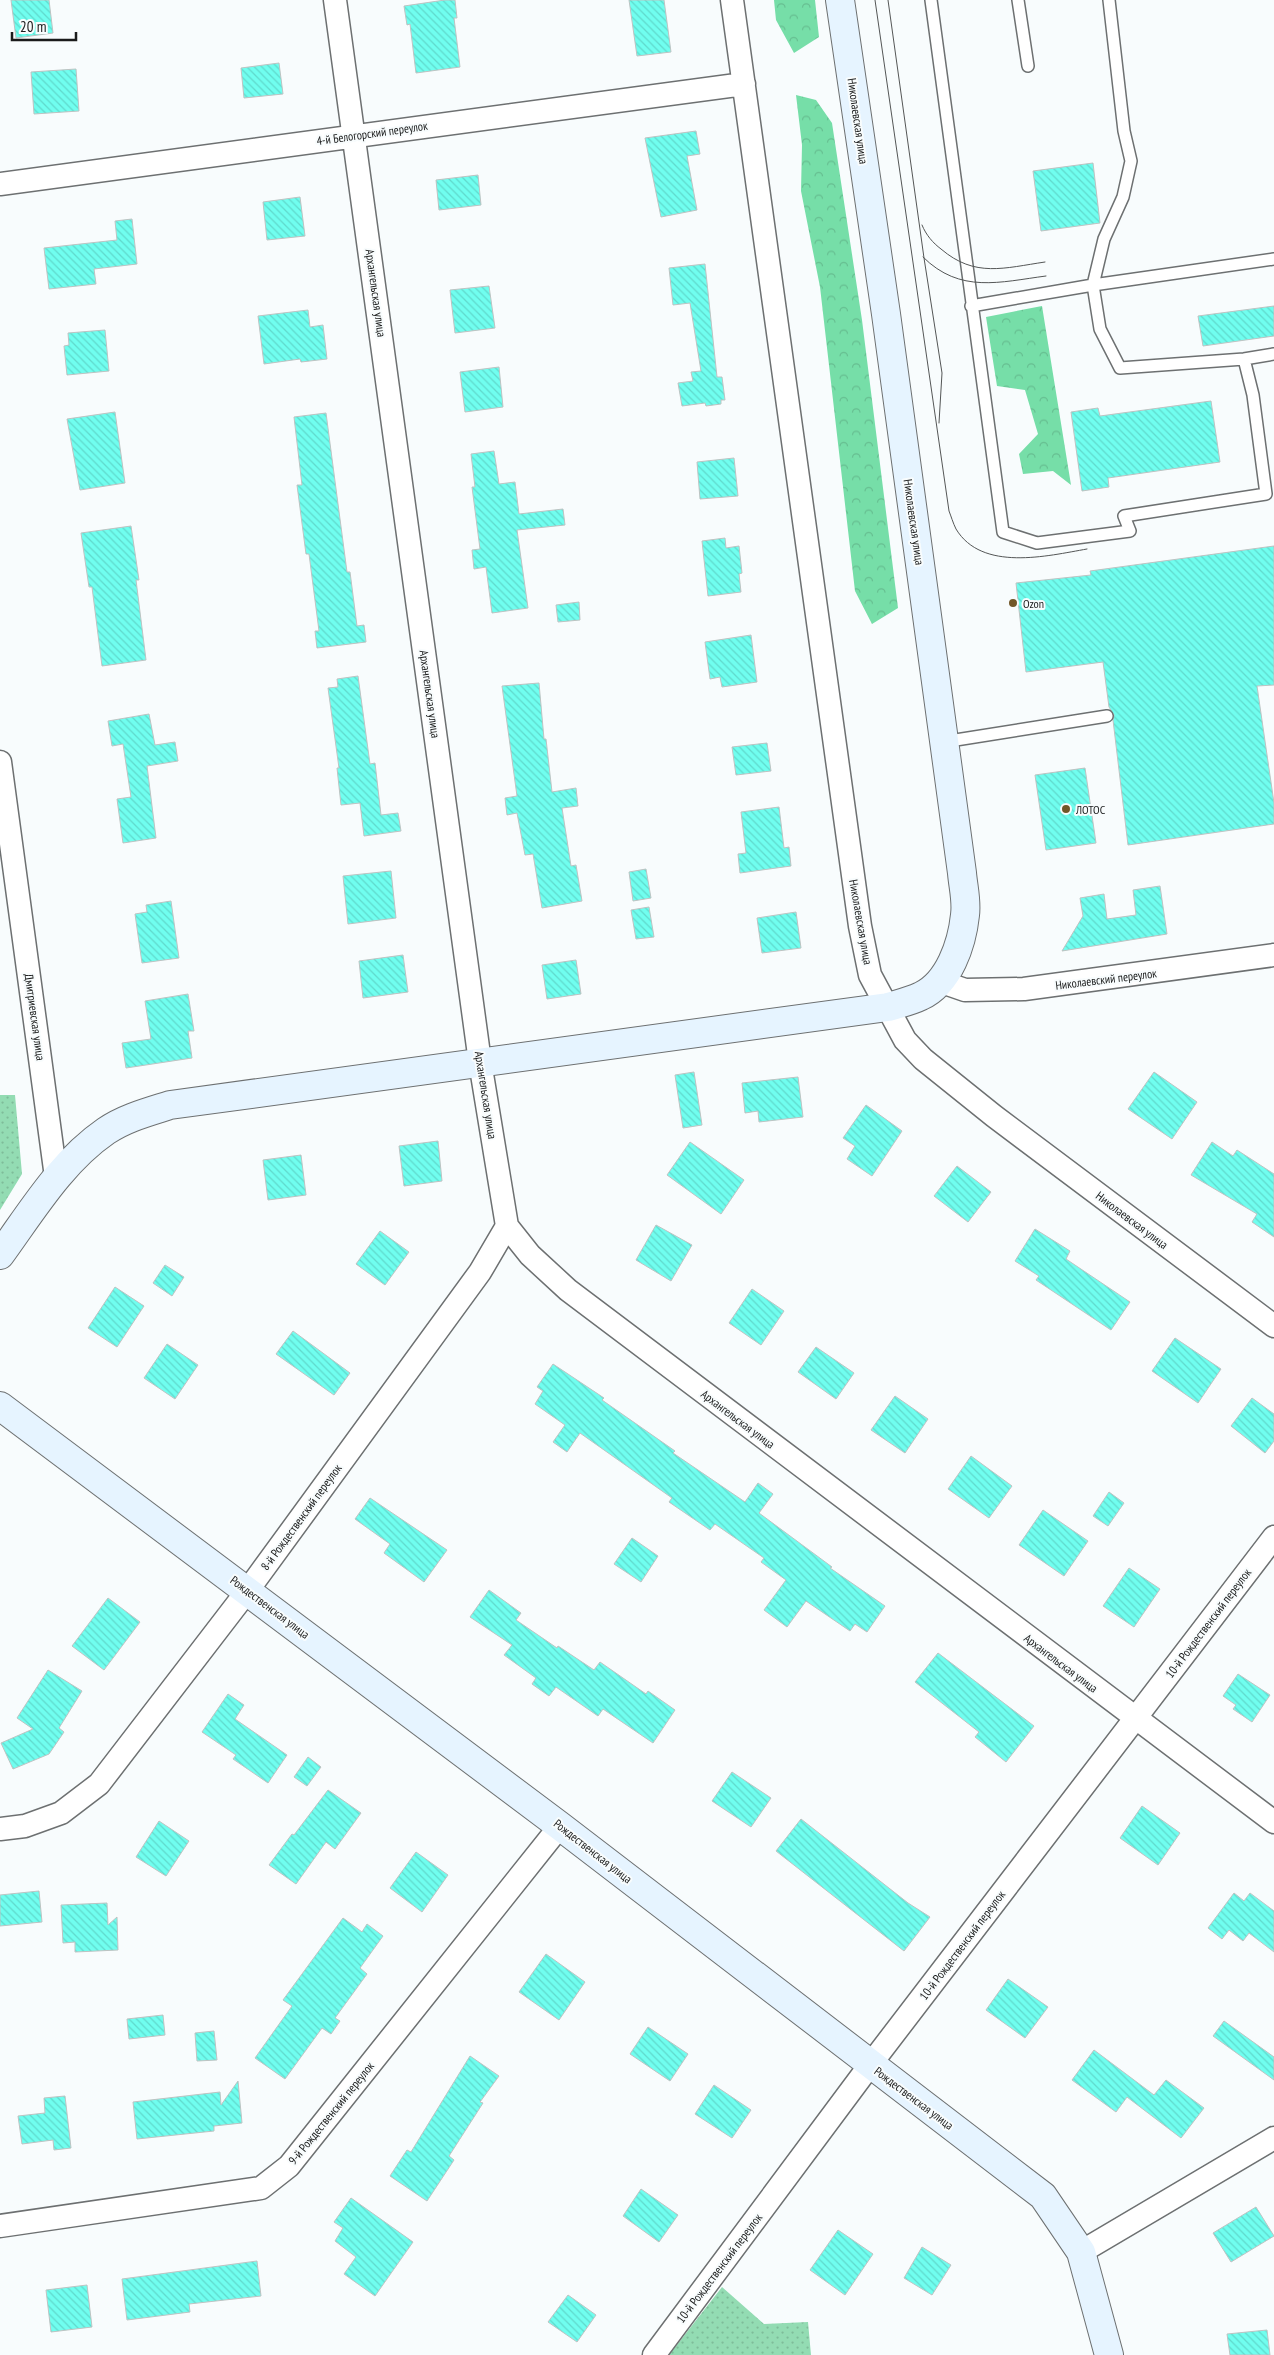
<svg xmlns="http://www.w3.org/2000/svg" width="1274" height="2355" font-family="'PT Sans Narrow',sans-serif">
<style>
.grass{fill:url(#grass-dots)}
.forest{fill:url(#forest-crowns)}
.building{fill:url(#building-back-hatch);stroke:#bec3c2}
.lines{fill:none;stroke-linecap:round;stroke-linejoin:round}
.lane-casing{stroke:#6d7071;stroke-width:14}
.street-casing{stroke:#6d7071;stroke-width:25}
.secondary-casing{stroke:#6d7071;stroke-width:30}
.lane{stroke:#fff;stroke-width:11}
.street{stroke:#fff;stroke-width:22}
.secondary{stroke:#e6f4ff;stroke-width:28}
.tram{stroke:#545656;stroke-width:1}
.poi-dot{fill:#715729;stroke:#f8fcfd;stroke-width:2}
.labels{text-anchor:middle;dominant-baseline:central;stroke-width:4;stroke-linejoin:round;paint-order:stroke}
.street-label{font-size:12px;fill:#1a1b1b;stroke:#f8fcfd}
.poi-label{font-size:12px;fill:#1a1b1b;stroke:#f8fcfd;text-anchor:start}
</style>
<defs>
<pattern id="grass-dots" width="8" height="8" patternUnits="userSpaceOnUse" patternTransform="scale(1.25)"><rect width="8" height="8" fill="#93dcb3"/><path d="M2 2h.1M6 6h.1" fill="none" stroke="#7ebc99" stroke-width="1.8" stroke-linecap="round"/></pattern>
<pattern id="forest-crowns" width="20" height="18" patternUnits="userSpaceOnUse" patternTransform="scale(1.25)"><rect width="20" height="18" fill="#76dea8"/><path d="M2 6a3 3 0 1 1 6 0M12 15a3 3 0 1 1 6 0" fill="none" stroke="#66be90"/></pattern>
<pattern id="building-back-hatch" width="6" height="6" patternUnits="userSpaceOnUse" patternTransform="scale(1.25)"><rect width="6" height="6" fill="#70feef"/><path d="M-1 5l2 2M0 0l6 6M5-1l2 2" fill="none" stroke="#60d9cc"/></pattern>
</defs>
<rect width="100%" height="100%" fill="#f8fcfd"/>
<path class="grass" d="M0,1095H15L22,1174L0,1210Z
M722,2287L764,2324L808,2322L811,2355H669Z"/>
<path class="forest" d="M774,0H815L819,37L794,53L776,20Z
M796,95L816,100L832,123L862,320L898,608L872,624L855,591L820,287L801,191L802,145Z
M1042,306L1071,485L1053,471L1023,474L1019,454L1038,434L1025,390L997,386L986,317Z"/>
<path class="building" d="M11,0H49L53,33L16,38Z
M445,0H455L457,18H454L460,67L416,73L410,24L407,25L404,6Z
M629,0H664L671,52L637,56Z
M279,63L283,94L244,98L241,68Z
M76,69L79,111L34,114L31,72Z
M696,131L700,154L687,156L697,210L661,217L645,138Z
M1093,163L1100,223L1041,231L1033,171Z
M478,175L481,205L439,210L436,180Z
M300,197L305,236L267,240L263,202Z
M132,219L137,264L94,269L96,284L49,289L44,248L117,240L115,221Z
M705,264L717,377H722L725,400H721V404L706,406L705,403L682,406L678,383L693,381L691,372L701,371L690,303L673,305L669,268Z
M489,286L495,328L455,333L450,290Z
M1274,306V336L1203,346L1198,316Z
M308,310L310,327L323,325L327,359L301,362L300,359L264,364L258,316Z
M105,330L109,371L67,375L64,346L69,345L68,333Z
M499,367L503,407L465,412L460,372Z
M1211,401L1220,462L1108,478L1109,487L1082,491L1071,412L1098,408L1100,416Z
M115,412L125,483L80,490L67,419Z
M326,413L347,572H350L357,626L364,625L366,642L317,648L315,631H319L309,554H306L297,485H302L294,417Z
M494,451L499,484L515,482L519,514L563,509L565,525L517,530L528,608L492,613L486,567L474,569L472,550L480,549L472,487H475L471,454Z
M734,458L738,496L700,499L697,462Z
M131,526L139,580H136L146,660L102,666L92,587H89L81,533Z
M725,538L726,548L739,546L742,573L739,574L741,592L708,596L702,541Z
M1274,546V685L1257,686L1274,803V824L1128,845L1113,720L1114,715L1109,707L1103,662L1026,672L1016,583L1091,575L1090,571Z
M579,602L580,620L558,622L556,605Z
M751,635L757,682L722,687L720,677L710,679L705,642Z
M358,676L370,764L375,763L381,815L398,813L401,831L364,836L360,803L341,805L337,768H339L328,688L338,687L337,679Z
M539,683L544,739H546L552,792L576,788L578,806L562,808L571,866L576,865L582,901L542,908L533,854L525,855L517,813L507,815L505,798L517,796L502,686Z
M149,714L155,745L175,742L178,761L147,766L156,838L123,843L117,799L131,797L123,744L112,746L108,721Z
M767,743L771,771L736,775L732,747Z
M1085,768L1096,843L1046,850L1035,775Z
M779,807L784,848L789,847L791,866L740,873L738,854L746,853L741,812Z
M646,869L651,898L633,901L629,872Z
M391,871L396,918L348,924L343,876Z
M1160,886L1167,934L1062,951L1083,916L1080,898L1104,894L1107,919L1136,915L1133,890Z
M171,901L179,958L142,963L135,914L147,912L146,905Z
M649,907L654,937L636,939L631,910Z
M796,912L801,948L762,953L757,918Z
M403,955L408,992L363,998L359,961Z
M576,960L581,994L547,999L542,965Z
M188,994L194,1031H188L192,1058L126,1068L122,1043L151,1039L145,1001Z
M694,1072L702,1125L683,1128L675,1075Z
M1154,1072L1197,1102L1172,1139L1128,1109Z
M798,1077L803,1117L759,1122L758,1111L745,1113L742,1083Z
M866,1105L902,1131L872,1176L847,1159L855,1146L843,1138Z
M438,1141L442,1181L404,1186L399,1146Z
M690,1142L744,1180L721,1214L667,1175Z
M1212,1142L1233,1156L1237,1150L1274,1174V1237L1252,1222L1257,1214L1191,1175Z
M301,1155L306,1195L268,1200L263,1160Z
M957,1166L991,1192L968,1222L934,1196Z
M656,1225L692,1245L671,1281L636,1260Z
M1035,1229L1070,1251L1066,1259L1130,1302L1111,1330L1036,1280L1039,1276L1015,1261Z
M380,1231L409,1252L385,1285L356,1264Z
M165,1265L184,1277L172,1296L153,1283Z
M115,1287L144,1306L117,1347L88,1328Z
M752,1289L784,1311L761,1345L729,1323Z
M293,1331L350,1373L334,1395L276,1354Z
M1175,1338L1221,1369L1198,1403L1152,1371Z
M167,1344L198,1365L175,1399L144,1378Z
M816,1347L854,1373L836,1399L798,1372Z
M553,1364L604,1398L602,1400L675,1451L673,1453L745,1502L758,1483L773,1494L759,1513L832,1567L830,1568L885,1606L867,1632L855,1624L850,1631L806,1601L787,1627L764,1610L786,1580L761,1562L764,1558L715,1524L710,1530L669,1502L672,1498L580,1433L567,1452L553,1442L565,1425L535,1404L543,1391L537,1387Z
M895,1396L928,1419L905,1453L871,1430Z
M1252,1398L1274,1414V1441L1265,1453L1231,1426Z
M971,1456L1012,1486L989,1518L948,1489Z
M1109,1492L1124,1503L1108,1526L1093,1516Z
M370,1498L447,1550L424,1582L384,1553L390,1544L355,1519Z
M1043,1510L1088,1541L1064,1576L1019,1545Z
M632,1538L658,1556L641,1582L614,1564Z
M1129,1568L1160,1589L1134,1627L1103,1606Z
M489,1590L521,1613L516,1620L557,1648L558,1646L594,1670L600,1662L646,1694L648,1691L675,1710L653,1743L603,1709L598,1716L556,1687L549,1696L532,1684L536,1678L504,1655L512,1645L470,1617Z
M108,1598L140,1622L104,1670L72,1646Z
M938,1653L1034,1726L1006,1762L975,1737L979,1732L915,1682Z
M48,1670L82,1691L59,1728L64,1732L49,1754L13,1769L1,1743L33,1729L17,1718Z
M1238,1674L1270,1695L1252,1722L1233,1709L1236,1705L1223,1696Z
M228,1694L244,1705L235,1719L287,1755L268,1783L233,1759L236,1755L202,1732Z
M308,1757L321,1767L307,1786L294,1777Z
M732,1772L771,1798L751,1827L712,1801Z
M328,1790L361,1813L335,1849L326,1842L296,1884L269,1865L292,1834L294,1835Z
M1142,1806L1180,1833L1158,1865L1120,1838Z
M801,1819L908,1903L930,1917L904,1951L776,1851Z
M159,1821L189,1841L166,1876L136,1857Z
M416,1852L448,1875L422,1912L390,1888Z
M39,1891L42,1922L0,1926V1895Z
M1234,1893L1244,1901L1250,1893L1274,1911V1952L1249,1933L1243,1941L1229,1930L1222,1939L1208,1928Z
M107,1903L108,1925L117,1917L118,1950L75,1952V1942L63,1943L61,1905Z
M343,1918L362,1932L367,1924L383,1936L360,1968L367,1974L335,2018L340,2021L331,2034L322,2028L285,2079L255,2058L292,2006L283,2000Z
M546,1954L585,1982L559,2020L519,1992Z
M1008,1979L1048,2007L1025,2038L986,2010Z
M163,2015L165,2035L129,2039L127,2019Z
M1224,2021L1274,2057V2080L1213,2036Z
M648,2027L688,2054L670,2081L630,2054Z
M214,2031L217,2060L197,2061L195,2033Z
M1094,2050L1154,2095L1166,2080L1204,2108L1181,2138L1127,2097L1116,2112L1072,2080Z
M470,2056L499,2076L480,2102L483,2103L449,2156L454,2160L427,2201L390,2176L407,2150L411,2152Z
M238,2081L242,2123L214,2126V2131L137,2139L133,2102L220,2092L221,2105Z
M714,2085L751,2110L732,2138L695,2114Z
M65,2096L71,2148L54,2150L53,2140L22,2144L18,2116L45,2113L44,2098Z
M641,2189L678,2215L659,2242L623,2216Z
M351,2198L413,2242L375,2296L344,2274L356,2257L335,2241L343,2228L334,2222Z
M1256,2207L1274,2236L1231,2262L1213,2233Z
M838,2230L873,2254L845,2295L810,2270Z
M922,2247L951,2265L932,2295L904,2278Z
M257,2261L261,2296L189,2304L190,2312L127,2320L122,2279Z
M87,2285L92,2327L51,2332L46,2290Z
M568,2295L596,2315L577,2342L548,2322Z
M1267,2330L1270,2355H1230L1227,2334Z"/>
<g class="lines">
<defs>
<path id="lane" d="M931,0L1003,532L1037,543L1130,531L1124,516L1266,494L1253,395L1244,359
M1018,0L1028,66
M1109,0L1124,131L1131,161L1123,197L1104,239L1093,285L1100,329L1120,368L1244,359L1274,354
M971,306L1093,285L1274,259
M943,742L1107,716"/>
<path id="street" d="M335,0L480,1062L507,1226L530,1255L568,1290L1274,1822
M732,0L860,926L870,975L905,1040L923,1059L994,1116L1274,1326
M0,184L744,84
M0,762L56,1177
M939,981L965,990L1024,989L1274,955
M0,1829L25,1826L61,1813L99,1784L248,1590L480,1272L507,1226
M0,2226L261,2188L289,2166L560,1826
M1081,2252L1274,2138
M654,2355L870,2065L1274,1537"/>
<path id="secondary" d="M0,1255C32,1211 61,1162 106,1131C125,1118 148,1112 170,1105L888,1007C898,1004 911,1001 921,996C949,983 962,944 965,915C967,901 963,886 962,873L886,314L840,0
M0,1406L560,1826L1043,2196L1081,2252L1109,2355"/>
</defs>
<use href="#lane" class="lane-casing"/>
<use href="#street" class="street-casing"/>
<use href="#secondary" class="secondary-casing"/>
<use href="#lane" class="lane"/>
<use href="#street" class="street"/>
<use href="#secondary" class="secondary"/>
<path class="tram" d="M875,0L949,511C951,516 953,523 956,529C982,572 1047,556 1087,549
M888,0L924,258L942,373L939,423
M922,225C926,235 933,243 941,249C975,278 1004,268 1045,262
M923,257C960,294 1000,282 1046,276"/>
</g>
<g class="poi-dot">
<circle cx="1013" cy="603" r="5"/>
<circle cx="1066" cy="809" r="5"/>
</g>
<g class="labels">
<g class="street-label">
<text transform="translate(858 121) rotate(82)">Николаевская улица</text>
<text transform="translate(372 133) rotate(-8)">4-й Белогорский переулок</text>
<text transform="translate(376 293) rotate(82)">Архангельская улица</text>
<text transform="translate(914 522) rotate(82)">Николаевская улица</text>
<text transform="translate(430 694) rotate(82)">Архангельская улица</text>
<text transform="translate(861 922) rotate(80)">Николаевская улица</text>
<text transform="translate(1106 979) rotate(-7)">Николаевский переулок</text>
<text transform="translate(35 1017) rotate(82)">Дмитриевская улица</text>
<text transform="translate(486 1095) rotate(81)">Архангельская улица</text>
<text transform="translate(1132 1220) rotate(37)">Николаевская улица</text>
<text transform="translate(738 1419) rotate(37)">Архангельская улица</text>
<text transform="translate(301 1517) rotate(-54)">8-й Рождественский переулок</text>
<text transform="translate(270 1607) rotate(37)">Рождественская улица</text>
<text transform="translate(1208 1623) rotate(-53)">10-й Рождественский переулок</text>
<text transform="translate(1061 1663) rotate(37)">Архангельская улица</text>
<text transform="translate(593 1851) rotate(38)">Рождественская улица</text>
<text transform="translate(962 1945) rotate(-53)">10-й Рождественский переулок</text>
<text transform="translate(914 2098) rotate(37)">Рождественская улица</text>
<text transform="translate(331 2113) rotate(-51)">9-й Рождественский переулок</text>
<text transform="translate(719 2268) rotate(-53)">10-й Рождественский переулок</text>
</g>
<g class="poi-label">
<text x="1023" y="603">Ozon</text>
<text x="1076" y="809">ЛОТОС</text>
</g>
</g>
<path d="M12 32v8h64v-8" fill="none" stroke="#1a1b1b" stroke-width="2.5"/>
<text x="20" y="32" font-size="15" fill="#1a1b1b" stroke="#f8fcfd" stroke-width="4" paint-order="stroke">20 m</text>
</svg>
